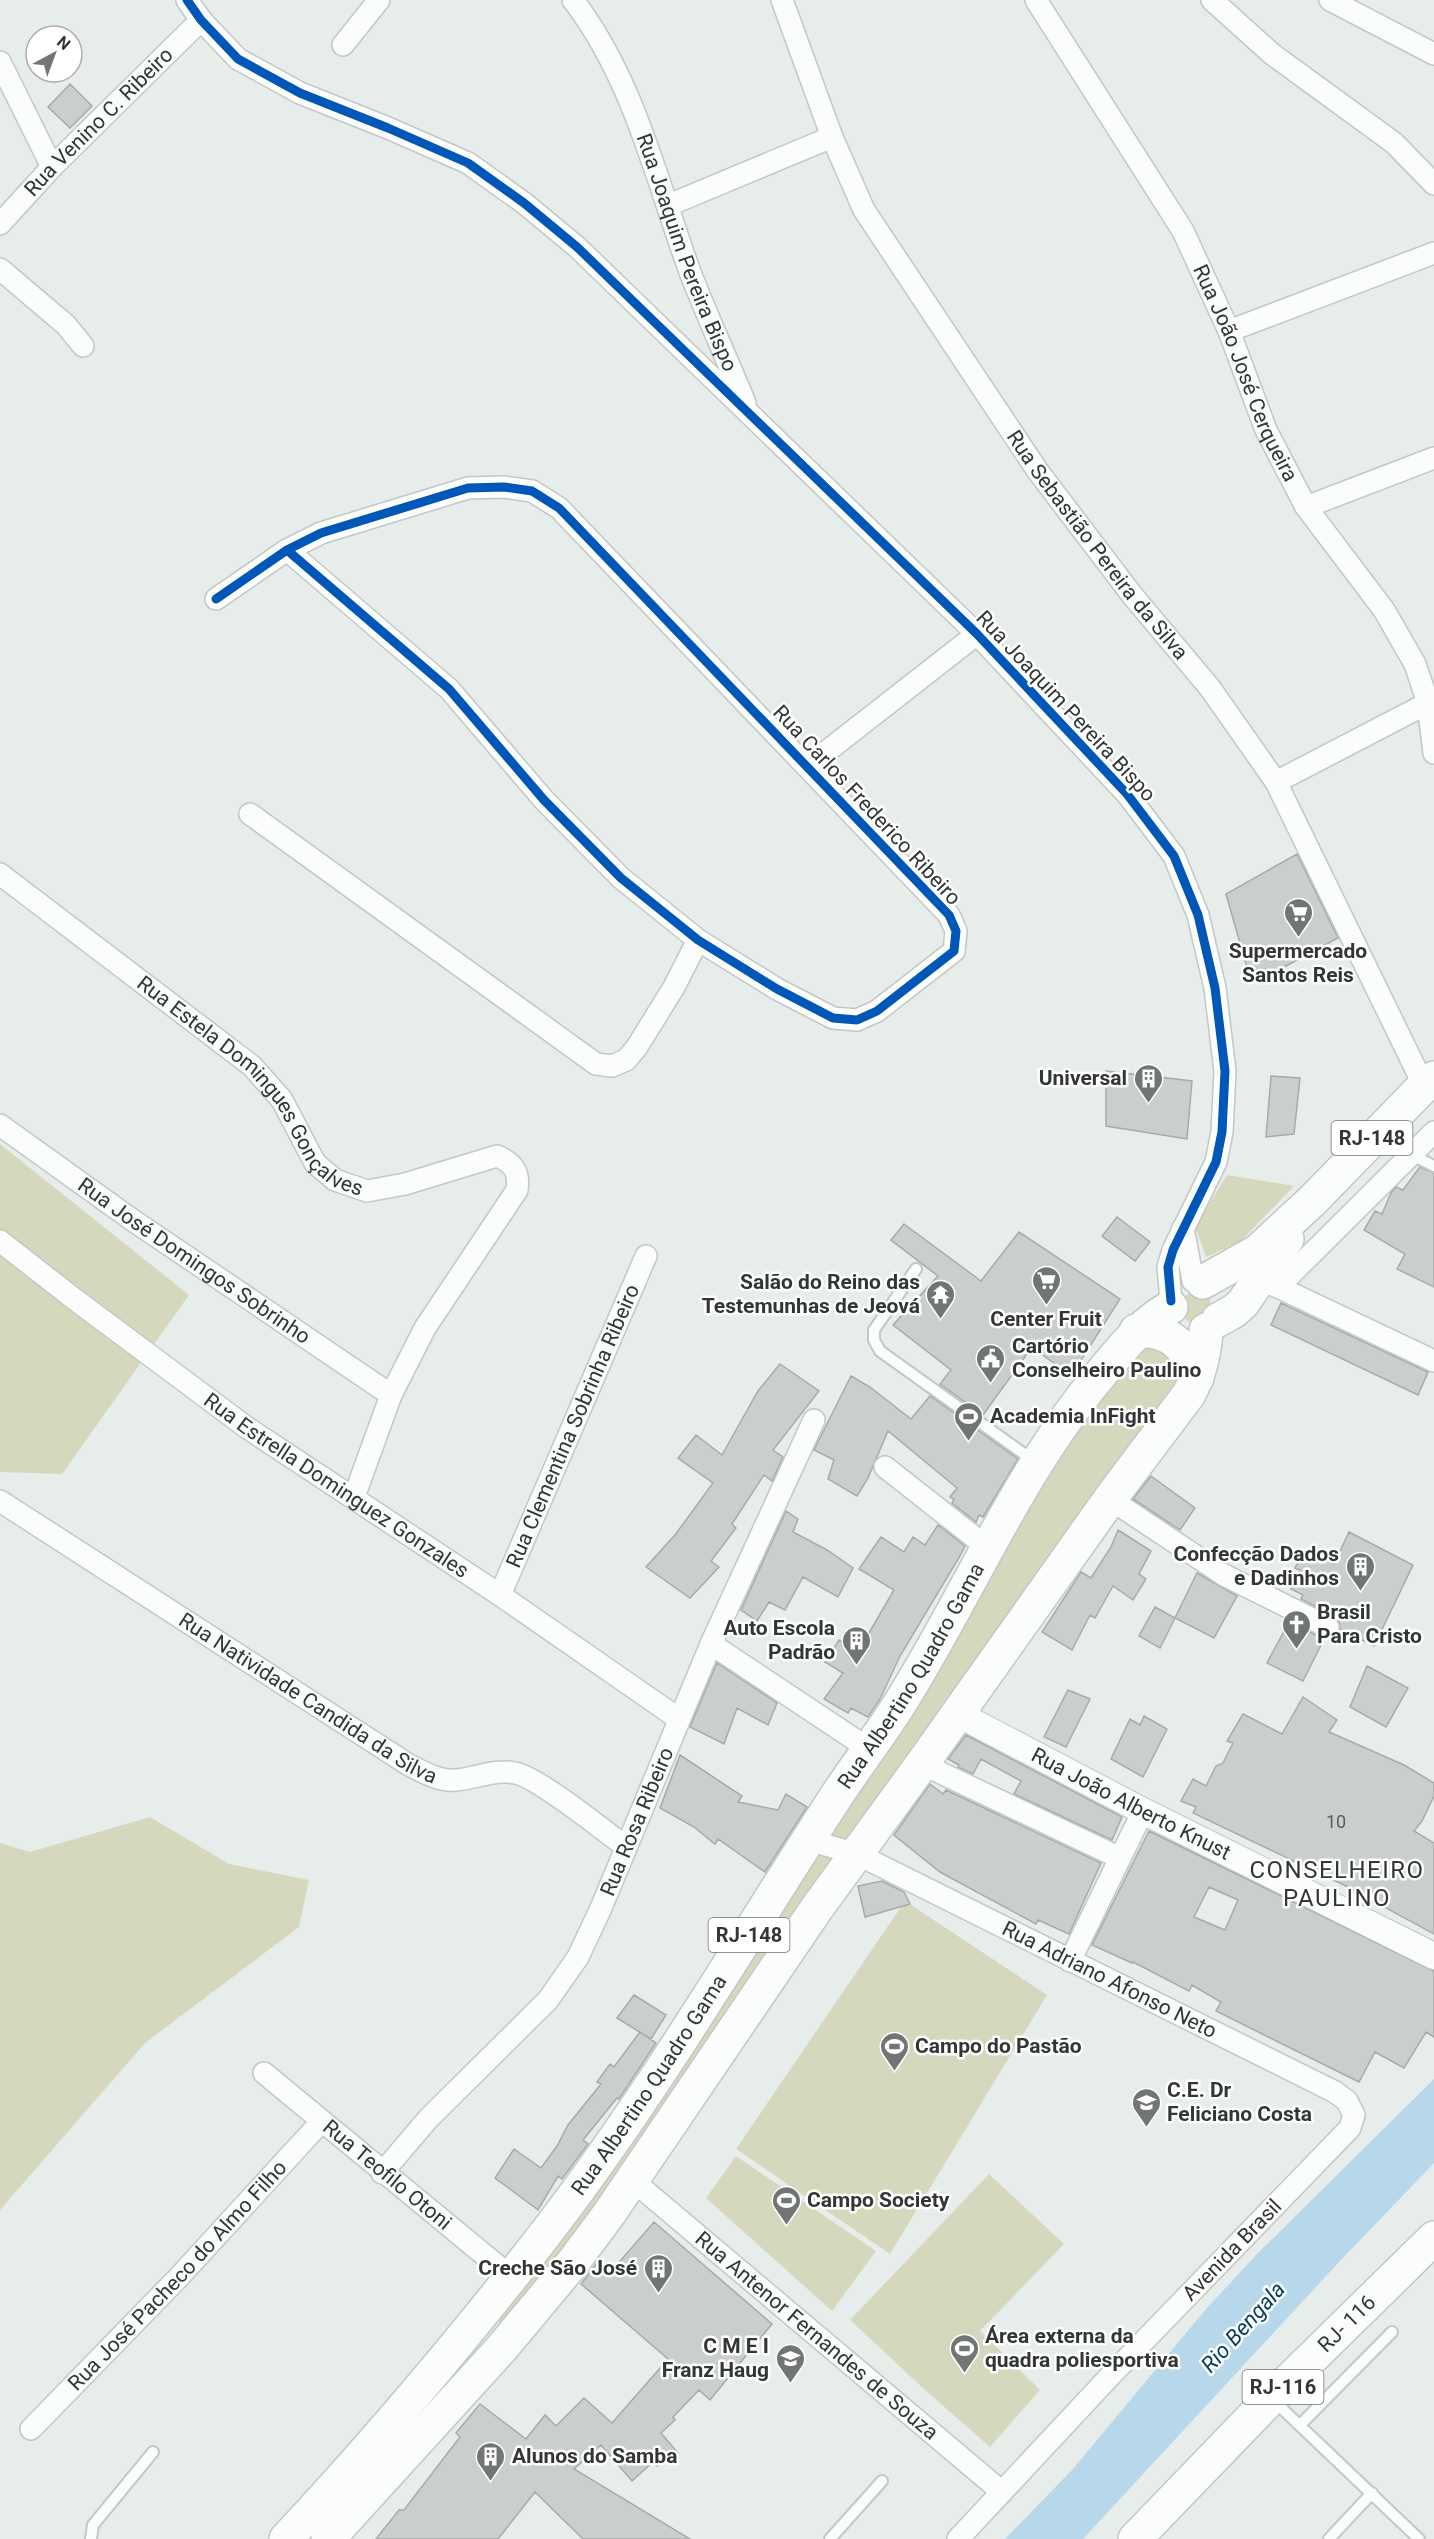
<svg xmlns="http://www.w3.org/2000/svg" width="1434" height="2539" font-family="Roboto,sans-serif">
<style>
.green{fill:#d6d8be}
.water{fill:#b7d8eb}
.building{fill:#cacfcd;stroke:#a6abaa;stroke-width:1.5;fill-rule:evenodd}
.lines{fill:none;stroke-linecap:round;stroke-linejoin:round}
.service-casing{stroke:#c3c7c5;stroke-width:14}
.minor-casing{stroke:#c3c7c5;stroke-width:24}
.tertiary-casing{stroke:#c3c7c5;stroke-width:28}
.primary-casing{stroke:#c3c7c5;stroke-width:36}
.service{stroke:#fbfcfc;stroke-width:10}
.minor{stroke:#fbfcfc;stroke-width:21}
.tertiary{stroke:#fbfcfc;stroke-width:26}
.primary{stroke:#fbfcfc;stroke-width:33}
.cycleway-casing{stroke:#fff;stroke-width:13}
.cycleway{stroke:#0057b8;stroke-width:9}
.labels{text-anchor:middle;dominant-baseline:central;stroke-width:5;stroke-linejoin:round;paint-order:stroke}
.number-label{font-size:18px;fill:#585c5a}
.shield{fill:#fff;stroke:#707271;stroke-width:1.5}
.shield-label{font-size:20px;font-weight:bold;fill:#323634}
.street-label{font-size:21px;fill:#323634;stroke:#fff}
.poi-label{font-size:21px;font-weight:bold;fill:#323634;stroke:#fff;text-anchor:start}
.water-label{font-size:22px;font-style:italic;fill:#023e5a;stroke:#fff}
.quarter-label{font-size:24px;letter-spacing:1.5px;fill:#323634;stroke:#fff}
</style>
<rect width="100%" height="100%" fill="#e7edea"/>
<path class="green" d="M0,1144L189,1295L62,1474L0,1472Z
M1227,1175L1294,1186L1241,1241L1206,1257L1195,1226Z
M1194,1291L1209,1297L1212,1307L1195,1324C1177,1320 1176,1297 1194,1291Z
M1143,1332L1190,1365L512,2335L490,2312Z
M150,1817L229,1864L309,1880L299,1927L145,2043L0,2210V1843L30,1852Z
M905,1901L1047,1995L890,2254L736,2149Z
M736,2156L876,2251L832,2311L706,2198Z
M989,2174L1064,2244L980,2331L1040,2390L990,2447L924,2389L850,2320Z"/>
<path class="water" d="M1434,2079V2163L1340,2261L1083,2539H1005L1073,2469L1206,2309L1259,2252Z"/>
<path class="building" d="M70,84L92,106L70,128L48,107Z
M1297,854L1338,938L1273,973L1268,969L1248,971L1226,894Z
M1106,1071L1192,1081L1187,1139L1106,1126Z
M1271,1076L1300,1078L1294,1134L1266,1137Z
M1420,1167L1434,1173V1287L1397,1269L1405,1254L1364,1230L1375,1211L1382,1214L1391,1193L1396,1187L1403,1190Z
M1117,1217L1150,1242L1135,1261L1102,1236Z
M904,1224L981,1281L1019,1232L1120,1299L1071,1376L1032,1347L983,1415L940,1384L951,1370L893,1325L938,1276L891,1240Z
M1281,1303L1428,1372L1418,1395L1271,1325Z
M780,1364L819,1391L773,1450L783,1457L772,1481L764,1475L732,1524L736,1528L711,1561L719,1567L690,1598L646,1567L675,1535L713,1483L678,1458L696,1435L722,1455L758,1391Z
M851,1376L870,1387L911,1419L930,1396L1018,1459L983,1517L979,1515L976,1522L952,1503L954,1499L950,1497L957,1488L888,1431L868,1478L857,1496L828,1479L834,1460L814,1450Z
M1151,1476L1195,1508L1180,1530L1133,1499Z
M786,1511L798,1519L793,1532L827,1550L853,1568L838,1597L803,1577L785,1610L769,1602L757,1621L741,1610Z
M938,1525L965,1546L960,1556L900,1656L880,1699L868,1717L851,1708L848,1713L824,1699L843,1673L825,1662L839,1640L858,1652L894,1590L859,1569L881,1537L904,1552L913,1537L925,1545Z
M1118,1530L1151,1551L1139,1574L1146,1579L1133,1600L1113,1586L1095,1618L1090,1615L1072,1650L1042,1632L1081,1572L1091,1578L1111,1547Z
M1349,1532L1413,1565L1374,1646L1340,1629L1339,1621L1334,1616L1301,1599L1303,1595L1291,1589L1300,1570L1295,1568L1303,1550L1334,1564Z
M1197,1573L1237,1596L1214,1638L1175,1618Z
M1155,1607L1175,1618L1160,1648L1139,1636Z
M1289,1622L1324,1639L1303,1681L1267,1663Z
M717,1663L777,1703L768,1725L737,1708L724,1744L690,1727Z
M1367,1666L1408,1688L1386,1727L1350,1707Z
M1068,1690L1090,1699L1066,1747L1044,1737Z
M1303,1697L1337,1720L1329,1732L1404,1765L1434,1783V1796L1422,1821L1414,1831L1434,1843V1934L1344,1885L1193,1813L1196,1807L1181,1801L1193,1779L1206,1786L1216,1766L1223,1763L1233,1743L1227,1741L1243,1714L1282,1734Z
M1144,1716L1167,1729L1143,1777L1111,1759L1130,1719L1140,1725Z
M966,1735L1122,1817L1112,1840L1014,1794L1021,1781L981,1759L973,1774L958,1767L959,1765L948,1759Z
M680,1755L742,1796L738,1802L778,1810L786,1794L807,1807L765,1872L718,1839L715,1844L694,1827L660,1808Z
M930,1784L943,1794L946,1790L1101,1863L1069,1934L1038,1920L1036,1924L940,1872L894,1835Z
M1149,1831L1434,1971V2037L1426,2032L1404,2068L1375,2052L1359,2082L1216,2011L1221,2002L1192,1985L1189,1991L1133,1962L1132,1963L1092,1945ZM1209,1887L1238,1900L1225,1930L1194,1917Z
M882,1881L904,1892L910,1904L865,1917L858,1886Z
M634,1995L666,2015L651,2039L617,2018Z
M640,2032L656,2043L619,2099L617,2098L583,2140L588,2144L562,2179L558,2176L538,2210L495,2178L514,2149L541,2168L557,2146L568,2125L601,2084L597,2082L610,2064L614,2067Z
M654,2222L772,2324L710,2400L699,2390L673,2417L675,2420L661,2433L678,2453L657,2466L653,2462L632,2481L601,2445L574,2469L690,2539H583L535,2492L498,2539H376L399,2510H404L460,2437L456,2433L480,2404L526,2439L545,2415L556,2426L584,2398L612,2423L668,2359L581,2284L596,2264L608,2275Z"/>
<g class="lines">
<defs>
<path id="service" d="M1410,1154L1434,1166
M916,1269L874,1330V1340L880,1351L1034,1461
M1274,2401L1419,2539
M1300,2425L1392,2332
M91,2539L93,2525L153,2452
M830,2539L882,2481
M1329,2539L1372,2493"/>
<g id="minor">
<path d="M187,0L201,20L238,59L300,93L388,128L468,163L524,203L577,247L977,634L1127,794L1174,856L1198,915L1215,988L1225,1071L1222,1132L1216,1162L1173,1250L1168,1267L1171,1301"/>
<path id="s1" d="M573,0C634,80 656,179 690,272C707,316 727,359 745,403"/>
<path id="s2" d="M782,0L832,137L864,210L1037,470L1132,595L1210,688L1276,782L1424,1086"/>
<path id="s3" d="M1036,0L1183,231L1229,331L1266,430L1306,507L1384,610L1415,664L1428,703L1434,753"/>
<path d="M1212,0L1272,54L1394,143L1434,184"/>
<path d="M1330,0L1434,54"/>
<path d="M343,45L379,0"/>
<path d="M0,62L52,167"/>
<path d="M669,205L832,137"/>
<path id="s4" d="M0,224L52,167L201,20"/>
<path d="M0,269L66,325L83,346"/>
<path d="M1229,331L1434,253"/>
<path d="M1306,507L1434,458"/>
<path d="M216,599L287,550L321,533L468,488L504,487L532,491L559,508L949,915L956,931L954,951L877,1011L857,1020L833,1018L777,989L698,940L621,878L544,800L449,689L287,550"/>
<path d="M808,766L977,634"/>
<path d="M1276,782L1428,703"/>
<path d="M250,814L596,1064L612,1066L626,1060L637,1047L674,987L698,940"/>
<path id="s5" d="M0,874L252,1066L282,1100L315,1163L335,1180L367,1191L405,1184L497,1156C514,1163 520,1173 517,1190L425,1328L391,1395L354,1497"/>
<path id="s6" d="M0,1125L131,1219L391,1395"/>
<path d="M1183,1228L1193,1281"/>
<path id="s7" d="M0,1241L73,1298L246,1427L500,1595L679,1719"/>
<path d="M1260,1280L1278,1287L1434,1132"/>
<path d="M1278,1287L1434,1361"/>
<path d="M885,1467L988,1548"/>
<path d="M1110,1499L1224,1575L1328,1627"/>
<path id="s8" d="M0,1501L409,1765C423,1772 440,1782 456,1780C476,1778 495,1769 515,1773C538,1777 604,1831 626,1847"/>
<path id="s9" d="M500,1595L646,1256"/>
<path d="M711,1644L869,1749"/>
<path d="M922,1764L1120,1858"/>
<path id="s10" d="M808,1840L857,1854L1335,2092L1347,2101L1354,2115L1350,2128L1112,2374L958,2539"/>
<path d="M1070,1961L1143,1811"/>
<path id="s11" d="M264,2073L511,2277"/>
<path id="s12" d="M382,2173L428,2119L548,2000L578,1957L601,1908L711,1644L814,1420"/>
<path id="s13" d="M631,2179L1002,2492"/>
<path id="s14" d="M31,2429L178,2278L321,2122"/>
</g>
<g id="tertiary">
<path id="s15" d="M958,1714L1143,1811L1434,1956"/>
</g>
<g id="primary">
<path d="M1203,1282L1258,1251L1313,1200L1424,1086L1434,1078"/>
<path d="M1218,1320L1234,1311L1243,1303L1287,1239"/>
<path d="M1136,1331C1170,1328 1189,1348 1197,1378"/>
<path id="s16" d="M286,2539C375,2444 459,2344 539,2242C646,2105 734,1954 828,1809C850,1774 875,1742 897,1708C967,1598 1016,1475 1100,1375C1122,1348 1141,1324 1171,1307"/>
<path d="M328,2539L501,2349L571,2265L609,2214L817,1908L922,1764L1110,1499L1189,1394C1200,1373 1205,1353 1206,1330"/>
<path id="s17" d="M1135,2539L1271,2398L1434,2238"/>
</g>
</defs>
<use href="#service" class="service-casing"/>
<use href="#minor" class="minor-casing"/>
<use href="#tertiary" class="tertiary-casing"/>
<use href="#primary" class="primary-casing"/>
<use href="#service" class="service"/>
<use href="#minor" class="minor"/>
<use href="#tertiary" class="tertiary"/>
<use href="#primary" class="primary"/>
<defs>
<path id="cycleway" d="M187,0L201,20L238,59L300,93L388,128L468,163L524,203L577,247L977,634L1127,794L1174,856L1198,915L1215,988L1225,1071L1222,1132L1216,1162L1173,1250L1168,1267L1171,1301
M216,599L287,550L321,533L468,488L504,487L532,491L559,508L949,915L956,931L954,951L877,1011L857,1020L833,1018L777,989L698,940L621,878L544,800L449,689L287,550"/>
</defs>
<use href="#cycleway" class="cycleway-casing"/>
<use href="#cycleway" class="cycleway"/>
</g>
<defs>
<symbol id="supermarket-pin" viewBox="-11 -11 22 30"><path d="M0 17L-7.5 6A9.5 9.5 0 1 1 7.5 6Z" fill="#717674" stroke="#fff"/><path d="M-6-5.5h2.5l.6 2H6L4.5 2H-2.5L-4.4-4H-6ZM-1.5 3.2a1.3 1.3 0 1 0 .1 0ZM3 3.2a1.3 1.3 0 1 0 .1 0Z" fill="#fff"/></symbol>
<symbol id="building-pin" viewBox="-11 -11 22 30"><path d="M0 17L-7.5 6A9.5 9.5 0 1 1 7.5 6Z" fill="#717674" stroke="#fff"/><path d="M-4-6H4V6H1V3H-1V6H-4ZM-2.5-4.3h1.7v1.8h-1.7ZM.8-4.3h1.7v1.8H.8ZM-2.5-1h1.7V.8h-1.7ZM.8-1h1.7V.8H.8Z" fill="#fff"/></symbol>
<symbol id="temple-pin" viewBox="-11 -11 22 30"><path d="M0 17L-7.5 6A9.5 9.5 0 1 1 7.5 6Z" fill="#717674" stroke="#fff"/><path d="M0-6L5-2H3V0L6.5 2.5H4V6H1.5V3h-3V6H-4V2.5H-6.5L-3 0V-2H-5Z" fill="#fff"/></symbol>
<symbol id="civic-pin" viewBox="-11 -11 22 30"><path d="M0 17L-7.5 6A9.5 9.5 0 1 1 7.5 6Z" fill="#717674" stroke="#fff"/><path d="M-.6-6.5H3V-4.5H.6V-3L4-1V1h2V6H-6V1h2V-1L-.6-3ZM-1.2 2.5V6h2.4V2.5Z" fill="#fff"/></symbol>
<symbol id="stadium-pin" viewBox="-11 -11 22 30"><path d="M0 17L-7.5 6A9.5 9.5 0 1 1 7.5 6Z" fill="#717674" stroke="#fff"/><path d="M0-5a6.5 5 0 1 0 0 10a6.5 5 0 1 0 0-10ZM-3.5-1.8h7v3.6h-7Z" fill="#fff"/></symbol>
<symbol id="church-pin" viewBox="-11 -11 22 30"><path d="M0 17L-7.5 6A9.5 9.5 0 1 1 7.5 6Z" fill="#717674" stroke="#fff"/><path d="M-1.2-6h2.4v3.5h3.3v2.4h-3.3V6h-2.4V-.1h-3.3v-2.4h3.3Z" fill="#fff"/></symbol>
<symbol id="school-pin" viewBox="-11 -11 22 30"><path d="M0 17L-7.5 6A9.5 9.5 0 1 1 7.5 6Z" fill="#717674" stroke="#fff"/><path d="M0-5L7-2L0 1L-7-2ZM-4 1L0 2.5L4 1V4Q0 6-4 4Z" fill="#fff"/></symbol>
</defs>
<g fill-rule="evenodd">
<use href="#supermarket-pin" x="1282" y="896" width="33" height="45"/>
<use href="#building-pin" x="1132" y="1062" width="33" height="45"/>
<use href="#supermarket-pin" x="1030" y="1264" width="33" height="45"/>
<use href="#temple-pin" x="924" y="1278" width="33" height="45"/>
<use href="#civic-pin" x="974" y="1342" width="33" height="45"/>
<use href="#stadium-pin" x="952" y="1400" width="33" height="45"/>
<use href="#building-pin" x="1344" y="1550" width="33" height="45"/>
<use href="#church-pin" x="1280" y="1608" width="33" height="45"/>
<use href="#building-pin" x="840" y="1624" width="33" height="45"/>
<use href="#stadium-pin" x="878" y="2030" width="33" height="45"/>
<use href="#school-pin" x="1130" y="2086" width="33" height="45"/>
<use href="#stadium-pin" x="770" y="2184" width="33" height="45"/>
<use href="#building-pin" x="642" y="2252" width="33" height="45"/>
<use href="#stadium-pin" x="948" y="2332" width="33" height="45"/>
<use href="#school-pin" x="774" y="2342" width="33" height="45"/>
<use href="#building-pin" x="474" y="2440" width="33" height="45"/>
</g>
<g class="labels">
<g class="number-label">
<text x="1336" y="1821">10</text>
</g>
<g class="shield">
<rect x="1331.5" y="1121" width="81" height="34" rx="4.5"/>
<rect x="708.5" y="1918" width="81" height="34" rx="4.5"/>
<rect x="1242.5" y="2370" width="81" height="34" rx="4.5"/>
</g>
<g class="shield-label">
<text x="1372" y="1138">RJ-148</text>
<text x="749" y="1935">RJ-148</text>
<text x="1283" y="2387">RJ-116</text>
</g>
<g class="street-label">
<text stroke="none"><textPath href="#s4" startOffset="142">Rua Venino C. Ribeiro</textPath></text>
<text stroke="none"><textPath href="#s1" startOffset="278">Rua Joaquim Pereira Bispo</textPath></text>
<text stroke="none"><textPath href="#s3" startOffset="429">Rua João José Cerqueira</textPath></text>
<text stroke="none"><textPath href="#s2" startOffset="634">Rua Sebastião Pereira da Silva</textPath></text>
<text transform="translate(1066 706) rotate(47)">Rua Joaquim Pereira Bispo</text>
<text transform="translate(867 805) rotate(47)">Rua Carlos Frederico Ribeiro</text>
<text stroke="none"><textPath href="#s5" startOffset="332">Rua Estela Domingues Gonçalves</textPath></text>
<text stroke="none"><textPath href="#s6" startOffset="237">Rua José Domingos Sobrinho</textPath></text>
<text stroke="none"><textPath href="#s9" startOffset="184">Rua Clementina Sobrinha Ribeiro</textPath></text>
<text stroke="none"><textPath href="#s7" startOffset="416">Rua Estrella Dominguez Gonzales</textPath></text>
<text stroke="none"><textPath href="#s16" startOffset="1068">Rua Albertino Quadro Gama</textPath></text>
<text stroke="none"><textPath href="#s8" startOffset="366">Rua Natividade Candida da Silva</textPath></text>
<text stroke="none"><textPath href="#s15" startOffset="195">Rua João Alberto Knust</textPath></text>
<text stroke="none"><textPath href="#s12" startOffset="440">Rua Rosa Ribeiro</textPath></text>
<text stroke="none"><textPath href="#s10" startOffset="333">Rua Adriano Afonso Neto</textPath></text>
<text stroke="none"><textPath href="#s16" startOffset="582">Rua Albertino Quadro Gama</textPath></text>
<text stroke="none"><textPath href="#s11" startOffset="160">Rua Teofilo Otoni</textPath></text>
<text transform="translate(1232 2250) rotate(-46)">Avenida Brasil</text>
<text stroke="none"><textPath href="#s14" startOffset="212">Rua José Pacheco do Almo Filho</textPath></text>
<text stroke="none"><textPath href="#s17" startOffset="302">RJ- 116</textPath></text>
<text stroke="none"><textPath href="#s13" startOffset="243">Rua Antenor Fernandes de Souza</textPath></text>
</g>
<g class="poi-label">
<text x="1298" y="951" text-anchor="middle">Supermercado<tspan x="1298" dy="24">Santos Reis</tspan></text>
<text x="1127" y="1078" text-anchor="end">Universal</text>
<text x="920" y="1282" text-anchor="end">Salão do Reino das<tspan x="920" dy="24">Testemunhas de Jeová</tspan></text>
<text x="1046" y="1319" text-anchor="middle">Center Fruit</text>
<text x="1012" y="1346">Cartório<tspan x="1012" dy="24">Conselheiro Paulino</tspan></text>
<text x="990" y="1416">Academia InFight</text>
<text x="1339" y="1554" text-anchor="end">Confecção Dados<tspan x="1339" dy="24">e Dadinhos</tspan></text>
<text x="1317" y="1612">Brasil<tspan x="1317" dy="24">Para Cristo</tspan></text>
<text x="835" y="1628" text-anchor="end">Auto Escola<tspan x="835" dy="24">Padrão</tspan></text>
<text x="915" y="2046">Campo do Pastão</text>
<text x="1167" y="2090">C.E. Dr<tspan x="1167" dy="24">Feliciano Costa</tspan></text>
<text x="807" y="2200">Campo Society</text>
<text x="637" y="2268" text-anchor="end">Creche São José</text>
<text x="985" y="2336">Área externa da<tspan x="985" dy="24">quadra poliesportiva</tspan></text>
<text x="769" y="2346" text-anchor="end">C M E I<tspan x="769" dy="24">Franz Haug</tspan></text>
<text x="512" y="2456">Alunos do Samba</text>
</g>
<g class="water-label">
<text transform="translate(1243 2327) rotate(-48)">Rio Bengala</text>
</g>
<g class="quarter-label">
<text x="1337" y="1870">CONSELHEIRO<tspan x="1337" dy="28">PAULINO</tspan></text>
</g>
</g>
<g transform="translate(54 54) rotate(41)"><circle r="28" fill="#ffffff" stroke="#adafae" stroke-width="1.5"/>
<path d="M0-4.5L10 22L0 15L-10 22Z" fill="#717674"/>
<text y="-9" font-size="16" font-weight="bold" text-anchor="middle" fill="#323634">N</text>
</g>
</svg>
